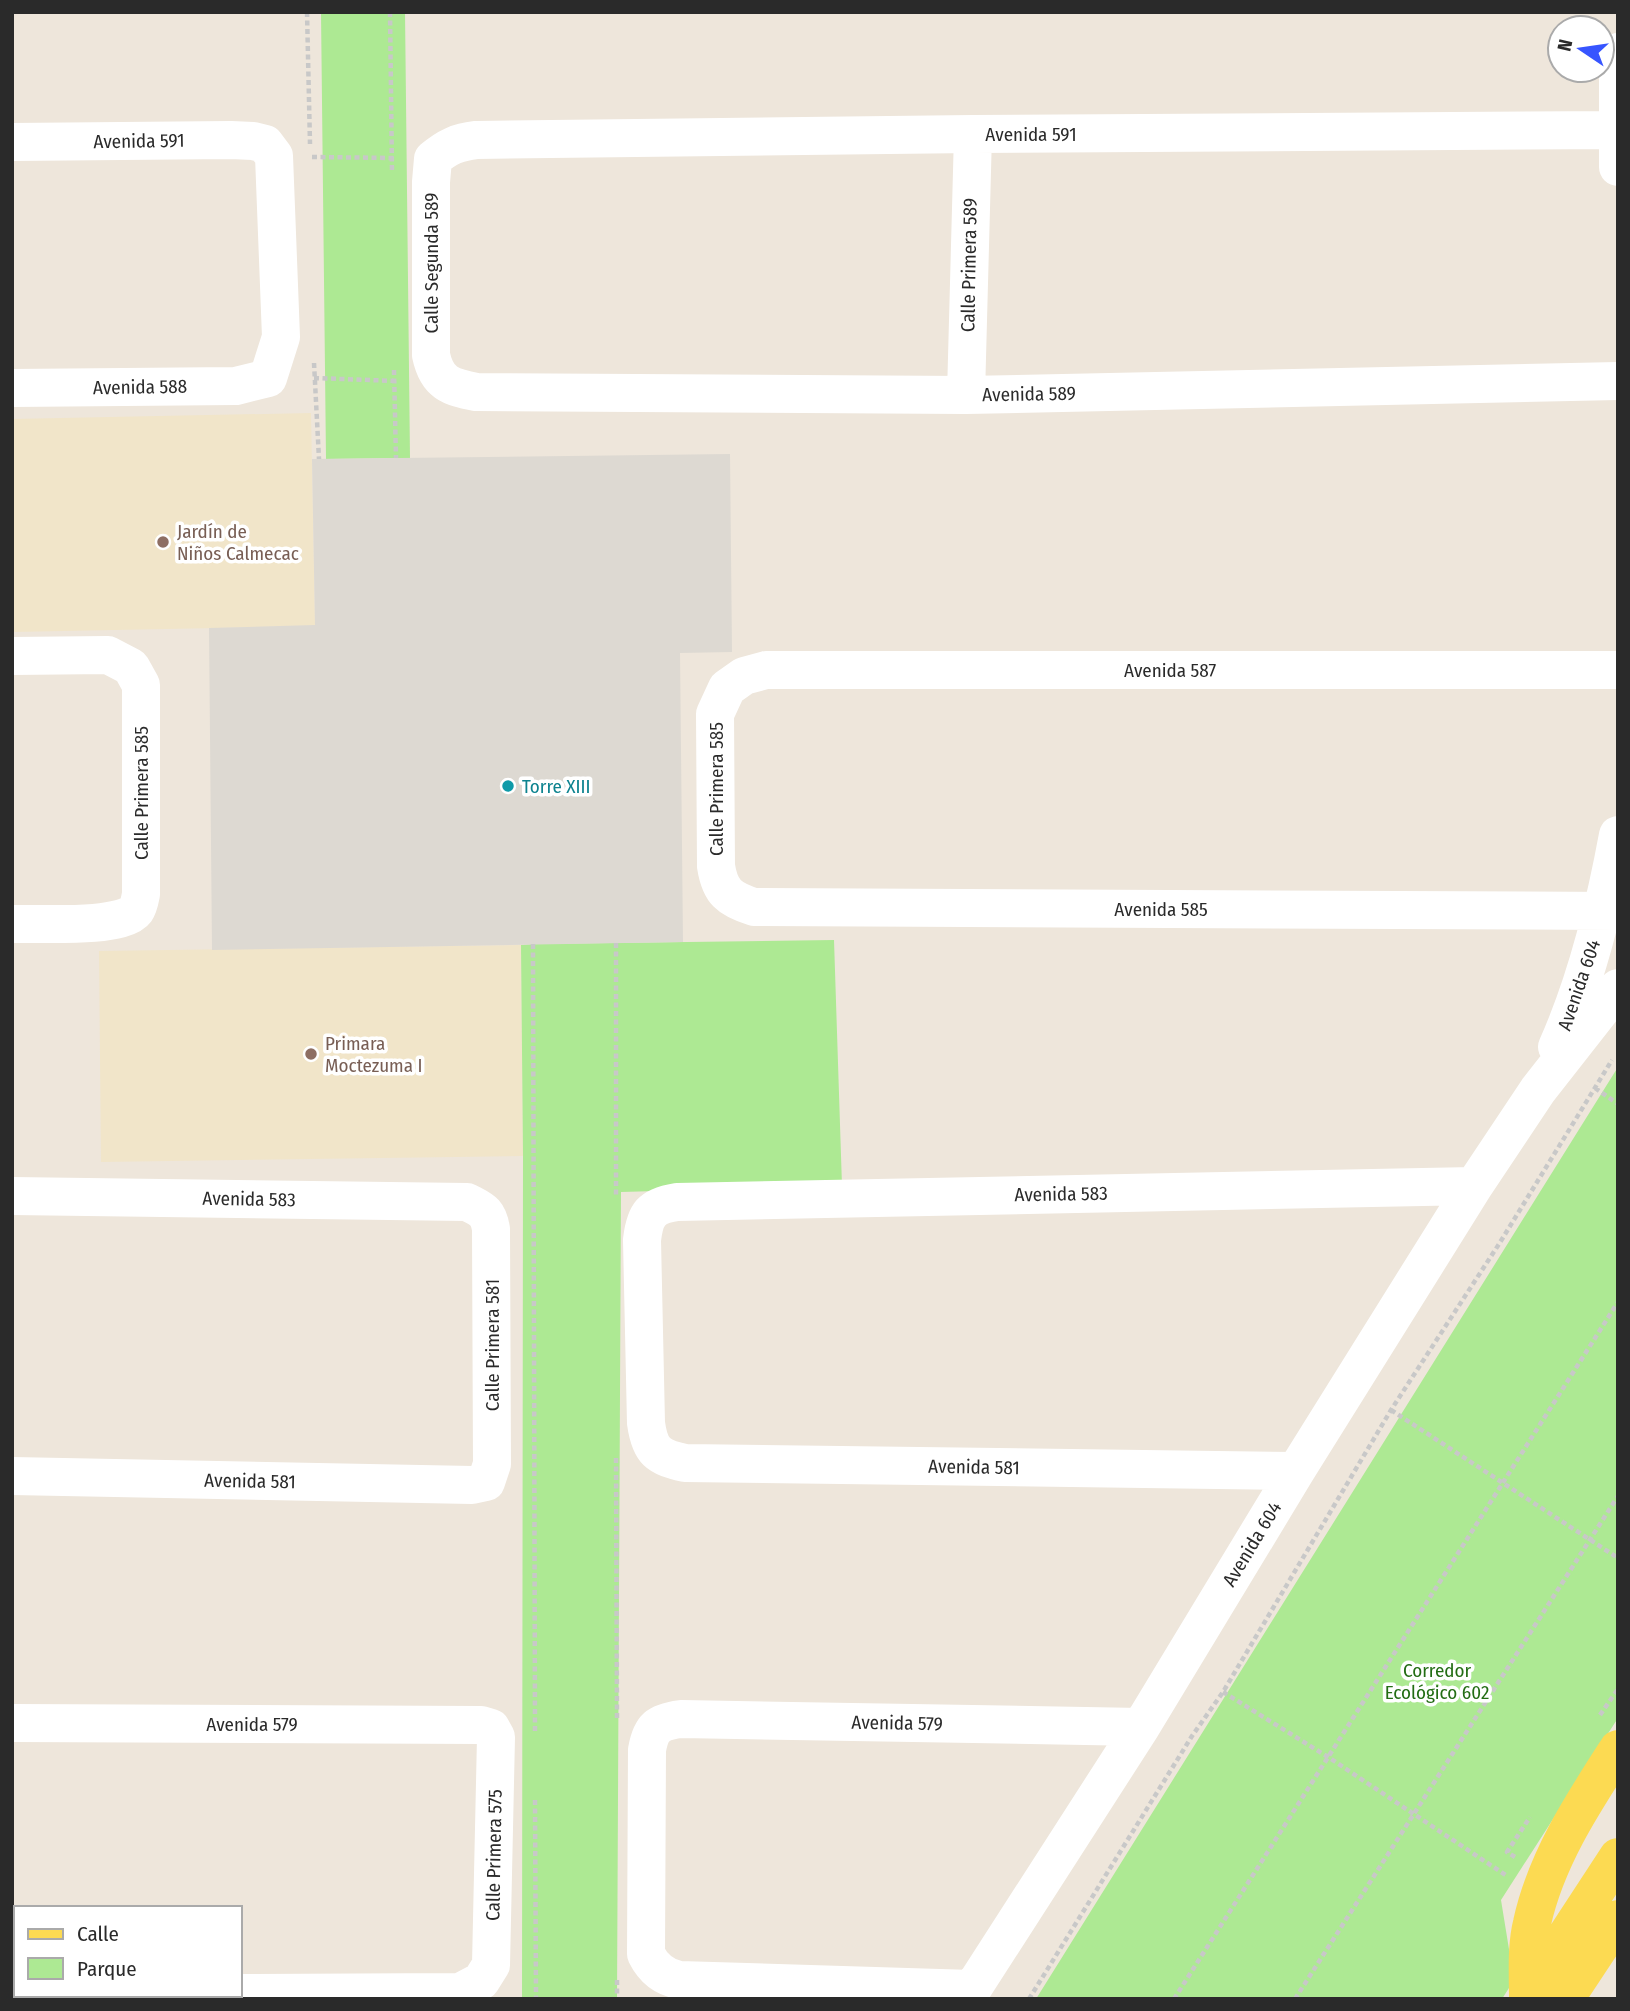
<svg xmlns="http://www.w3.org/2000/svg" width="1630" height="2011" font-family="'Fira Sans Condensed',sans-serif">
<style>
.education{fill:#f1e5c9}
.green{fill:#ade993}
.plaza{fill:#ddd9d2}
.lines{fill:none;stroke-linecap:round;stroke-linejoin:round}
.path{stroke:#c8c8c8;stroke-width:4.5;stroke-dasharray:5 3.5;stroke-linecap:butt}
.minor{stroke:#fff;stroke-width:38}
.major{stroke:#fcda52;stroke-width:38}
.education-dot{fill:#8d6e63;stroke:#fff;stroke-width:2.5}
.culture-dot{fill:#0f9aa8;stroke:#fff;stroke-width:2.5}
.labels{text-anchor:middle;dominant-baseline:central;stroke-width:7;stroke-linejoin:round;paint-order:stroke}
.street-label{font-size:19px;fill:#2a2a2a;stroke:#fff}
.education-label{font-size:19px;fill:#785e54;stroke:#fff;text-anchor:start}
.culture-label{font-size:19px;fill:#0d838f;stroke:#fff;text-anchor:start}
.park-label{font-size:19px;fill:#236d14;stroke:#fff}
</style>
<rect width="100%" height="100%" fill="#eee6db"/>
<path class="education" d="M311,413L315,626L12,632V419Z
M521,945L523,1156L101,1162L99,951Z"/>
<path class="green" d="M321,12H405L410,458L326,459Z
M834,940L842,1186L621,1192L617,1999H522L523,1156L521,945L533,944Z
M1618,1067V1718L1501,1900L1514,1980L1502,1999H1036Z"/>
<path class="plaza" d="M730,454L732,652L680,653L683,942L212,950L209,628L315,625L312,459Z"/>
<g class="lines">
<path class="path" d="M307,12L310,144
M390,12L392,172
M312,157L394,158
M314,363L319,459
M394,370L396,458
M314,378L396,381
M616,943V1197
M533,944L535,1732
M1595,1088L1618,1104
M1391,1410L1618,1558
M616,1458L617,1719
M1223,1692L1328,1757L1507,1876
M1600,1715L1618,1689
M535,1800L536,1999
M1515,1857L1507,1852L1530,1817
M617,1980V1999
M1029,1999L1192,1736L1223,1692L1391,1410L1499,1244L1612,1060
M1174,1999L1618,1302
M1295,1999L1618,1496"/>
<path class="minor" d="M1618,52V167
M1618,130L973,134L476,140C458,142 447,147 433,159L431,182V355C437,383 450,387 476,392L966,395L1618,381
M12,142L231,140L253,141L265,144L274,156L281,337L268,378L236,386L12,388
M966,395L973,134
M12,656L108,655L131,667L141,685V894C140,899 139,906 136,910C122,929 37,923 12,924
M1618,670H766L744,676L727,688L715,714L716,866C720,892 729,899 754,907L1618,911
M1557,1047C1587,980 1605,906 1618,835
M12,1196L467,1202C482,1210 488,1211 491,1229L492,1464L486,1482L472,1485L12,1476
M1296,1471L685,1463C658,1457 650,1452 646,1423L642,1240C645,1214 651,1206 677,1202L1474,1186
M12,1723L481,1725L491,1728L496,1737L491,1965L481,1981L460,1992L240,1993
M972,1989L679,1980C663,1977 653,1968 646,1954L647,1750C651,1727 658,1722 681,1719L1141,1727
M12,1995H16
M966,1999L1141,1727L1296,1471L1474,1186L1538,1090L1618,988"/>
<path class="major" d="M1528,1999C1528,1974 1526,1947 1532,1923C1546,1859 1583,1803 1618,1749
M1536,1999L1548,1964L1618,1857
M1565,1999L1618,1919"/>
</g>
<g class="education-dot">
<circle cx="163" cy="542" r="7"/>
<circle cx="311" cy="1054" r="7"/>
</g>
<circle class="culture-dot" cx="508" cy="786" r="7"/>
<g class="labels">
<g class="street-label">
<text x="1031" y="134">Avenida 591</text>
<text transform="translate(139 141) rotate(-1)">Avenida 591</text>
<text transform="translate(431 263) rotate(-90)">Calle Segunda 589</text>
<text transform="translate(969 265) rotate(-89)">Calle Primera 589</text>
<text transform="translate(140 387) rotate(-1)">Avenida 588</text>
<text transform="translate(1029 394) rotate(-1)">Avenida 589</text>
<text x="1170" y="670">Avenida 587</text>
<text transform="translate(716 789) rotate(-90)">Calle Primera 585</text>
<text transform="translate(141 793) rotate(-90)">Calle Primera 585</text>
<text x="1161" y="909">Avenida 585</text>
<text transform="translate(1579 985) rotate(-71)">Avenida 604</text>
<text transform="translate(1061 1194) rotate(-1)">Avenida 583</text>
<text transform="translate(249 1199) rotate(1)">Avenida 583</text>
<text transform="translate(492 1345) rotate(-90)">Calle Primera 581</text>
<text transform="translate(974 1467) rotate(1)">Avenida 581</text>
<text transform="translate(250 1481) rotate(1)">Avenida 581</text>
<text transform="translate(1252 1544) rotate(-59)">Avenida 604</text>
<text transform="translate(897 1723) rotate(1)">Avenida 579</text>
<text x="252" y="1724">Avenida 579</text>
<text transform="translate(494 1855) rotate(-89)">Calle Primera 575</text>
</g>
<g class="education-label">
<text x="177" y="531">Jardín de<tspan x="177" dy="22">Niños Calmecac</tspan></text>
<text x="325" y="1043">Primara<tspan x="325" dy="22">Moctezuma I</tspan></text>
</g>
<g class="culture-label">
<text x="522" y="786">Torre XIII</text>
</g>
<g class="park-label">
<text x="1437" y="1670">Corredor<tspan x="1437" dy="22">Ecológico 602</tspan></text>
</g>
</g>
<rect width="1630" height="2011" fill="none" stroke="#2a2a2a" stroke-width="28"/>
<rect x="14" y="1906" width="228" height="91" fill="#ffffff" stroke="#aaaaaa" stroke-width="2"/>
<rect x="28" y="1929" width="35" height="10" fill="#fcda52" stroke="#aaaaaa" stroke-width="2"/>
<text x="77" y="1941" font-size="21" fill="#2a2a2a">Calle</text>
<rect x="28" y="1958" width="35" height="21" fill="#ade993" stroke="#aaaaaa" stroke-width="2"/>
<text x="77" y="1976" font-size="21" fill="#2a2a2a">Parque</text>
<g transform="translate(1581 49) rotate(283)"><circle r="33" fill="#ffffff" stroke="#aaaaaa" stroke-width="2"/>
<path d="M0-5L12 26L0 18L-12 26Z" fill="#3755ff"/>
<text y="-10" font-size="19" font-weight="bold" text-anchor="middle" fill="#2a2a2a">N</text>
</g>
</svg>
